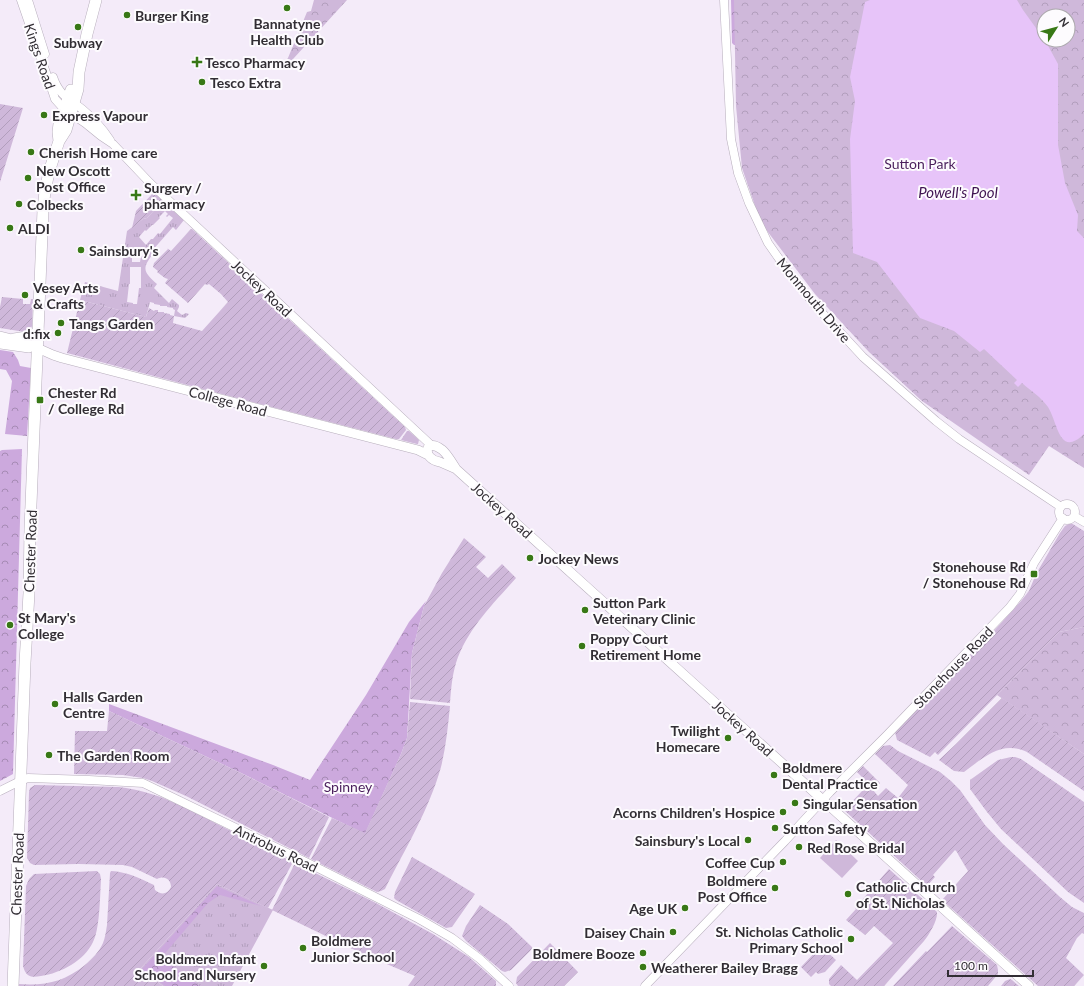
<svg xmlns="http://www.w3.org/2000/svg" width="1084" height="986" font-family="Lato,sans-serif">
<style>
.grass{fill:url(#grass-tufts);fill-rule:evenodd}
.forest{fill:url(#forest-crowns)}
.park{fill:url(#park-crowns);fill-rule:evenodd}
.garden{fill:url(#garden-furrows)}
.pitch{fill:#cfb8da}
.water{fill:#e7c4f9}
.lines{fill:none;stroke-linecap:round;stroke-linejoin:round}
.secondary-casing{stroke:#b7aebc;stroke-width:9}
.primary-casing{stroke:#b7aebc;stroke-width:10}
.highway-casing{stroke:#b7aebc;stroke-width:12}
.secondary{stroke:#fff;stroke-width:8}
.primary{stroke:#fff;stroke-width:9}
.highway{stroke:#fff;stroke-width:11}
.poi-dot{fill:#387816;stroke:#fdfbfe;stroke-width:1.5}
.labels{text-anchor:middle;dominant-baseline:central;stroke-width:4;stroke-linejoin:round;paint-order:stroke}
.poi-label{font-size:14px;font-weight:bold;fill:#322e34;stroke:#fdfbfe;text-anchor:start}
.street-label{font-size:14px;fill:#322e34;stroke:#fdfbfe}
.park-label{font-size:14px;fill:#4a1f5c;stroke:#fdfbfe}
.water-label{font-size:15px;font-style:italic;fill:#401452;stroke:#fdfbfe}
</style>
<defs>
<pattern id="grass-tufts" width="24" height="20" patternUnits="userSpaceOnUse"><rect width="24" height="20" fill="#cfb8da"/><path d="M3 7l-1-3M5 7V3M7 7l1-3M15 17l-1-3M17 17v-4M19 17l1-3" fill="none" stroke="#b29ebc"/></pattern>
<pattern id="forest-crowns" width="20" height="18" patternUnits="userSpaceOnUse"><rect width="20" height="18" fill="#cca9dd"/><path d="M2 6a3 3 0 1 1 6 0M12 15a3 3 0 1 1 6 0" fill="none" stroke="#a68ab4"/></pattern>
<pattern id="park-crowns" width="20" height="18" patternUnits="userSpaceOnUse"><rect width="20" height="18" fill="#cfb8da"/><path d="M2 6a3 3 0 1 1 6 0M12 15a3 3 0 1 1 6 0" fill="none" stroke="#b29ebc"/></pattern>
<pattern id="garden-furrows" width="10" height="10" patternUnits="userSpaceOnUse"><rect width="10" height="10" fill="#cfb8da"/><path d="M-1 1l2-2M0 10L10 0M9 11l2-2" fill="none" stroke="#b29ebc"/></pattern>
</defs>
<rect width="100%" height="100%" fill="#f4ebf9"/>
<path class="grass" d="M163,201L184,220L176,230L173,227L151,252L153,254C141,269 144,272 157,284L154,288L169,303L172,299L179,305V307L177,311L182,315L186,313L189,314L185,318L174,316L175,310L173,309V308L167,307V306H160V305L154,304V303L150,302L146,317L80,300L85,282L118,291L127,231L143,219L147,218ZM165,211L168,214L166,216L167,217L169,215L173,218L160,234L158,233L153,239H151L146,245L139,237L145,230L146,231L152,225H153L160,218L159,217ZM134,247L145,248L143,256H141L140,262H132V257H135ZM130,267H141V288H139L137,304H133V303L127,302L129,284H130Z
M407,431H409L419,440L418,444H417L401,440Z
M217,884L273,910L232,986H163L141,970V968Z"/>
<path class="forest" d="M731,0H741L738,45H734L732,43Z
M0,350L13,352L18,360L20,366L31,368L27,436L5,434L12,381L6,370L0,369Z
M22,449L13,774L0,781V451L2,450Z
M426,601L424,606L412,653L407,738L401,754L365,834L239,772L109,711V704L273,765L310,780L366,695L409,622Z
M217,886L261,906L220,895L208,903L161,958L200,986H165L142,969Z"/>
<path class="park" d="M314,0H347L283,70L307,12L311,11Z
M734,0H1084V468L1049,446L1029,475L922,401L869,352L815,294L761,223L742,168L736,106ZM1044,16H1068V40H1044Z
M1084,627V754L997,695L1059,632Z"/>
<path class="garden" d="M0,104L23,108L0,182Z
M154,192L163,201L147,218L143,219L132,228L136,211Z
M191,229H192L405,427L406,430L399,439H396L233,397L67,353L80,300L146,317L149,308L154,311L155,310H158V312H164V313L170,314V315L174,316L173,323L202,331L228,302L221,294L209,284L207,285L205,284L188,303L165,283L168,279L165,278L157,272L158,271L153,267L154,263L168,249L167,248L171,251Z
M2,297L23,299V304H30L31,299H33L32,326L31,329L25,332L0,328V307Z
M1071,523L1084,531V627L1059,632L938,755L935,752L930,757L897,740L895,732L993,632L1021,601L1029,591L1036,574L1060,533L1065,526Z
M464,538L486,557L476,567L488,578L502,564L516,578C493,604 467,629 456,663C452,676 451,690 450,703L410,699L412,653L424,606L442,573Z
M1002,698L1084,754V791L1027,752C1002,740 983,758 964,772L954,771L939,760L956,744Z
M410,702L450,706C448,726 446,747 441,767C429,810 405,849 385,889L381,891L377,892L311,859L332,818L365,833L401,754L407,738Z
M109,711L239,772L329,817L309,858L186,796L152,781L143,778L123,775L74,774L75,731H107Z
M890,745L898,751L940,772L951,781L960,790L985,825L1003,844L1060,897L1072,907L1084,913V934L1082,933L1077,938L1066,958L1084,975L1074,986H1038L942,900L968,871L959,856L957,852L955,850L933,875L935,877L927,886L844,810L863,790L857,784L863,778L857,772L863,766L880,783L873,790L878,796L886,788L898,798L908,785L875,754L883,746Z
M1011,757H1015L1021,759L1084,802V903L1068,892L1001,829L987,812L970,789V780L998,760Z
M35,785L119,787C157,791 188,809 221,826C245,838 269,850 293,862L268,908L217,884L141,968V970L163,986H18V984C45,986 64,982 85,965C92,959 99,952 103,943C105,938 106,931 107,925L110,873L111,871C128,872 139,878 154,885L155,890C161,895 167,895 171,887C171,879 164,875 157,879L132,867L123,865L78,864L34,865L30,863L27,858L29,792L30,788Z
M412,857L442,874L475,894L452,927L446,928L396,900L394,898L395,892Z
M295,863L374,902L433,934L469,957L496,981V986H408L415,976L363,954L272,910Z
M889,869L937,912C938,920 929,935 924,941L884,986H831L829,984V979L841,965L857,980L893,943L874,926L865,935L846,920L856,909L855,908Z
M97,871L100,874L101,879C100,895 100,929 93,942C84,961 61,973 41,976C31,978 26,977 23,966L26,886L29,879L34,874Z
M480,905L508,924L533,948L511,970L505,972L502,971L466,941L462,936L466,926Z
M952,926L997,965L998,970V974L988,986H893L926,951L927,952Z
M550,943L578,972L564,986H518L516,983L517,977Z
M821,946L836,960L825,972L818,974L816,972L811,977L801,967Z
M1010,979L1012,980L1019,986H1001L1005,981Z"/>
<path class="pitch" d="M836,840L858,861L842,878L820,858Z"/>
<path class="water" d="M870,0H1017L1023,10L1046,42L1058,64V145L1065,183L1078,215L1077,231L1084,238V434C1059,458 1058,423 1048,407C1041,397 1031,391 1022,383L1018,387L1014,383L1017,380L984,349L980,352L954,331L920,318L877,262L853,253L850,139L855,101L850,77L865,2Z"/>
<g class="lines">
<defs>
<path id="secondary" d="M21,0L53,93L55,99L64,109L85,123L101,136L113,144L150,183L431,445
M28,0L45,54
M724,0L731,139L738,173L749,203L768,243L789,273L814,304L863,357L936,421L959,439L1061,507
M53,77C59,95 68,98 82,109C93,118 102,128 110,140
M1059 512a8 8 0 1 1 16 0a8 8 0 1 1-16 0Z
M1074,516L1084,522
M0,791L20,781L28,778L89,780L143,783L308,863L419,919L452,938L480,959L509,986
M645,986L785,841L830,792L886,736L1010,607L1020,594L1034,563L1063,518"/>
<path id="primary" d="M0,336L24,342L53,355L62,358L418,450L428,455
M14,338L33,335L39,329
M0,344L29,348
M456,469L440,462C421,459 425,437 441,449C446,452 453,464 456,469L1029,986"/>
<path id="highway" d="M59,141L58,132L59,124L71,90
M13,986L25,663L29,593L30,529L43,210L45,191L49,172L59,141L66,130L78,89L79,72L87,34L96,0"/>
</defs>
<use href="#secondary" class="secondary-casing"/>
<use href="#primary" class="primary-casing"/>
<use href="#highway" class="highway-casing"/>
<use href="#secondary" class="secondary"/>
<use href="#primary" class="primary"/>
<use href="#highway" class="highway"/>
</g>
<g class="poi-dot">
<circle cx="287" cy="8" r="4"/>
<circle cx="127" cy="15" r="4"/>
<circle cx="78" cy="27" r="4"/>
<path d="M195 56h4v4h4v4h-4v4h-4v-4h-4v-4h4z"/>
<circle cx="202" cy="82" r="4"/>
<circle cx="44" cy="115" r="4"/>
<circle cx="31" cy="152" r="4"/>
<circle cx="28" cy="178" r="4"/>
<path d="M134 189h4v4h4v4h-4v4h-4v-4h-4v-4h4z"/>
<circle cx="19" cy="204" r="4"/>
<circle cx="10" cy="228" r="4"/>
<circle cx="81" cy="250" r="4"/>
<circle cx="25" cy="295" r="4"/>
<circle cx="61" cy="323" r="4"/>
<circle cx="58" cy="333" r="4"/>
<rect x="36" y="396" width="8" height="8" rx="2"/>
<circle cx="530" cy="558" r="4"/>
<rect x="1030" y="570" width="8" height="8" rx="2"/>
<circle cx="585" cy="610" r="4"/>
<circle cx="10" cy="625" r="4"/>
<circle cx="582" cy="646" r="4"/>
<circle cx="55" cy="704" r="4"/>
<circle cx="728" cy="738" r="4"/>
<circle cx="49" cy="755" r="4"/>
<circle cx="774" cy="775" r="4"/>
<circle cx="795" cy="803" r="4"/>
<circle cx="783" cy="812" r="4"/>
<circle cx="775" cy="828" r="4"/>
<circle cx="748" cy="840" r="4"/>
<circle cx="799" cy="847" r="4"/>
<circle cx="783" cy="862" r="4"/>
<circle cx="775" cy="888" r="4"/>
<circle cx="848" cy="894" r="4"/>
<circle cx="685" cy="908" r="4"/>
<circle cx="673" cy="932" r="4"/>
<circle cx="851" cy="939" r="4"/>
<circle cx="303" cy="948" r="4"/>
<circle cx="643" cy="953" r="4"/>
<circle cx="264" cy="966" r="4"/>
<circle cx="643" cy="967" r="4"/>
</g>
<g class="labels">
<g class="poi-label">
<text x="135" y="15">Burger King</text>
<text x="287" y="23" text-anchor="middle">Bannatyne<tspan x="287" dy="16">Health Club</tspan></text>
<text x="78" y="42" text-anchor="middle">Subway</text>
<text x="205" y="62">Tesco Pharmacy</text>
<text x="210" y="82">Tesco Extra</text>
<text x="52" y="115">Express Vapour</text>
<text x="39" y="152">Cherish Home care</text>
<text x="36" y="170">New Oscott<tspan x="36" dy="16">Post Office</tspan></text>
<text x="144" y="187">Surgery /<tspan x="144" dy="16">pharmacy</tspan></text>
<text x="27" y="204">Colbecks</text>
<text x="18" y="228">ALDI</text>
<text x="89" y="250">Sainsbury's</text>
<text x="33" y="287">Vesey Arts<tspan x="33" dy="16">&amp; Crafts</tspan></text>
<text x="69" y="323">Tangs Garden</text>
<text x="50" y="333" text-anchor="end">d:fix</text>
<text x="48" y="392">Chester Rd<tspan x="48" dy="16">/ College Rd</tspan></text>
<text x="538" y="558">Jockey News</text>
<text x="1026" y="566" text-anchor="end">Stonehouse Rd<tspan x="1026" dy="16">/ Stonehouse Rd</tspan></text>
<text x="593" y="602">Sutton Park<tspan x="593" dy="16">Veterinary Clinic</tspan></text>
<text x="18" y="617">St Mary's<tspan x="18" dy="16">College</tspan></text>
<text x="590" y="638">Poppy Court<tspan x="590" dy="16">Retirement Home</tspan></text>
<text x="63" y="696">Halls Garden<tspan x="63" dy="16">Centre</tspan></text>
<text x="720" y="730" text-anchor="end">Twilight<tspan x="720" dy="16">Homecare</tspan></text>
<text x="57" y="755">The Garden Room</text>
<text x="782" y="767">Boldmere<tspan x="782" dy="16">Dental Practice</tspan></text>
<text x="803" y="803">Singular Sensation</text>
<text x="775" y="812" text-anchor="end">Acorns Children's Hospice</text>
<text x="783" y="828">Sutton Safety</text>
<text x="740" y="840" text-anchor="end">Sainsbury's Local</text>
<text x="807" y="847">Red Rose Bridal</text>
<text x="775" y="862" text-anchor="end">Coffee Cup</text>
<text x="767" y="880" text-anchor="end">Boldmere<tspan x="767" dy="16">Post Office</tspan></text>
<text x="856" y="886">Catholic Church<tspan x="856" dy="16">of St. Nicholas</tspan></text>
<text x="677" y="908" text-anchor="end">Age UK</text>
<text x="843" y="931" text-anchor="end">St. Nicholas Catholic<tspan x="843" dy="16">Primary School</tspan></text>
<text x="665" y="932" text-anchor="end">Daisey Chain</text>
<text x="311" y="940">Boldmere<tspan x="311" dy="16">Junior School</tspan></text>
<text x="635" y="953" text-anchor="end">Boldmere Booze</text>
<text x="256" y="958" text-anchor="end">Boldmere Infant<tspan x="256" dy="16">School and Nursery</tspan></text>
<text x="651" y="967">Weatherer Bailey Bragg</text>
</g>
<g class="street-label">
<text transform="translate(40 56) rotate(71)">Kings Road</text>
<text transform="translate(262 288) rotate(43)">Jockey Road</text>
<text transform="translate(814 300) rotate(50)">Monmouth Drive</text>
<text transform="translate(228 401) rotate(15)">College Road</text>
<text transform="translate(502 510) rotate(42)">Jockey Road</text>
<text transform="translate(30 551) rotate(-88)">Chester Road</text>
<text transform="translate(953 667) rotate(-46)">Stonehouse Road</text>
<text transform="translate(743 728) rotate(42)">Jockey Road</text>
<text transform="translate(276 848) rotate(26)">Antrobus Road</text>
<text transform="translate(17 874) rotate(-88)">Chester Road</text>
</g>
<g class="park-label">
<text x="920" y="163">Sutton Park</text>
<text x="348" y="786">Spinney</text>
</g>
<g class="water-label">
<text x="958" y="192">Powell's Pool</text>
</g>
</g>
<g transform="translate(1056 28) rotate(54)"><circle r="19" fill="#fdfbfe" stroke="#aca9ad"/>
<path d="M0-3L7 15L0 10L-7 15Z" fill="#387816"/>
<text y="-6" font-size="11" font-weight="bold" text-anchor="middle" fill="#322e34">N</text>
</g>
<path d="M948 970v6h85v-6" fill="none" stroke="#322e34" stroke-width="2"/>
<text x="954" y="970" font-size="12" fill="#322e34" stroke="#fdfbfe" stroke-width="3" paint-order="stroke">100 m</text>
</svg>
